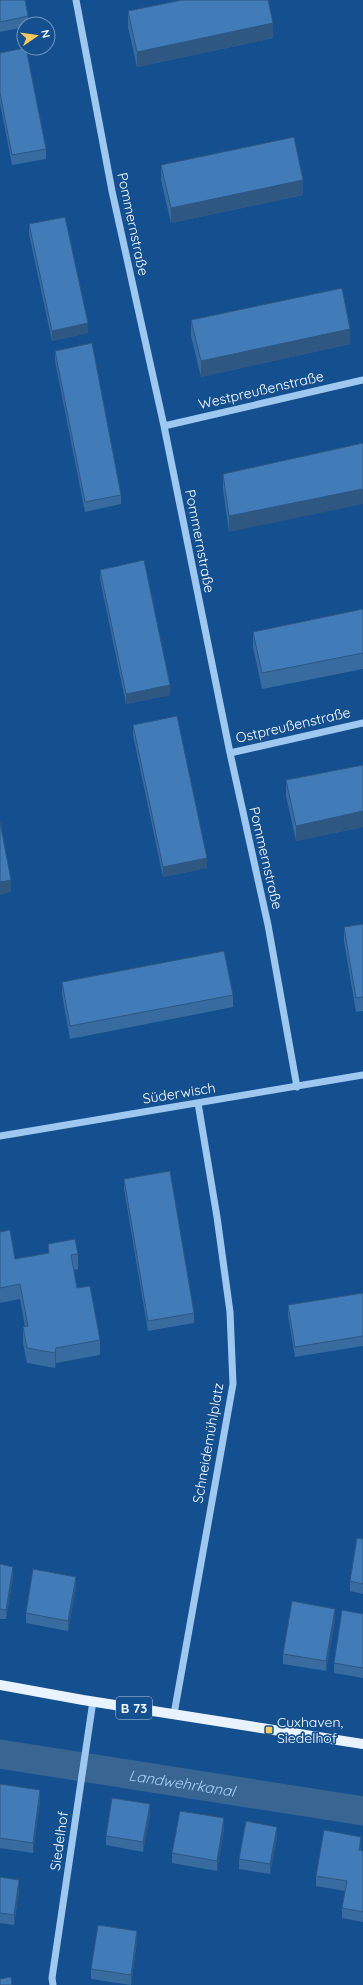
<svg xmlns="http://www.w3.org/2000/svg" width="363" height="1985" font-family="Quicksand,sans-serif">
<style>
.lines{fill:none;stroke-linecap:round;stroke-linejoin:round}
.canal{stroke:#396592;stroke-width:29}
.minor{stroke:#9fc8f1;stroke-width:7}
.major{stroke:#e9f2ff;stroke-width:10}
.wall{fill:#386b9f}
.shaded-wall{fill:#2e5782}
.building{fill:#417cb9;stroke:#2e5782}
.poi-dot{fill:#ffc95f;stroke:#14508f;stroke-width:1.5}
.labels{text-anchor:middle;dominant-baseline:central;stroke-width:3.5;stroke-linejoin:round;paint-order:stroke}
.shield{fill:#14508f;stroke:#b8cadd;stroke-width:1}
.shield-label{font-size:13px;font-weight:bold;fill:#fff}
.street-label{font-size:14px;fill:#fff;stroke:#14508f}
.poi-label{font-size:14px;fill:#fff;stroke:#14508f;text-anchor:start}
.water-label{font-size:15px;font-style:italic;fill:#abd2f8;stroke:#14508f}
</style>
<rect width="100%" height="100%" fill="#14508f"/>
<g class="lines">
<path class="canal" id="s1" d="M0,1754L363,1811"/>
<path class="minor" d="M76,0L112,191L164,426L230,753L268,925L297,1087
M164,426L363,380
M230,753L363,723
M0,1136L363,1075
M174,1714L233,1384L230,1312L217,1217L198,1103
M53,1985L52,1978L93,1701"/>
<path class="major" d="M0,1685L83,1700L363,1744"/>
</g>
<path class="wall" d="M0,0L28,16V24H24V27L0,32Z
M128,11L273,38L137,67L128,27Z
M0,53L46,149V159L12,165L0,103Z
M161,165L303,195L171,223L161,180Z
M29,224L88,333L52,341L29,234Z
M191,320L350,344L201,377L191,336Z
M55,351L121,495V504L85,512L55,361Z
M363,443L229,532L223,489V474Z
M100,570L170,695L126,704L100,579Z
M363,609V669L262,689L253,647V632Z
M133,725L207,868L163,877L133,735Z
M363,765V827L296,841L286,796V780Z
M363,924V1011L356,1012L344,941V927Z
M62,982L233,995V1007L70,1039L62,994Z
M124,1179L194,1313V1323L148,1331L124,1189Z
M0,1232L15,1259L48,1253V1244L78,1254V1269L74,1270L77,1288L100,1340V1355L56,1363L55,1368L27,1363L23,1343V1327H25L20,1299L0,1303Z
M363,1293V1346L295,1357L288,1315V1305Z
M363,1539V1594L350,1591V1581Z
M0,1564L13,1577L6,1619H0Z
M76,1587L68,1631L26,1623V1613Z
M363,1614V1678L334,1673V1663Z
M335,1619L326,1671L283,1664V1654Z
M0,1784L40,1800L33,1853L0,1848Z
M150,1814L143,1852L106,1845V1836Z
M224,1828L217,1871L172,1863V1853Z
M277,1837L270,1874L239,1869V1859Z
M361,1846V1850L363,1851V1922L342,1918V1908L345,1891L316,1886V1876Z
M0,1877L19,1890L14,1925L0,1923Z
M137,1941L131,1985L91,1979V1969Z"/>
<path class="shaded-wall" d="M273,23V38L137,67V52Z
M303,180V195L171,223V208Z
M88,323V333L52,341V331Z
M350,329V344L201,377V361Z
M363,489V504L229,532V516Z
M170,685V695L126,704V694Z
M363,811V827L296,841V826Z
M207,858V868L163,877V867Z
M11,880V892L0,895V882Z
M56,1348V1363L55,1368V1353Z
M13,1567V1577L6,1619V1610Z
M76,1577V1587L68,1631V1621Z
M335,1609V1619L326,1671V1661Z
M40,1790V1800L33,1853V1843Z
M150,1804V1814L143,1852V1842Z
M224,1818V1828L217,1871V1861Z
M277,1827V1837L270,1874V1864Z
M361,1837V1846L359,1860V1850Z
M19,1880V1890L14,1925V1915Z
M137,1931V1941L131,1985V1975Z"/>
<path class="building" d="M0,0H25L28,16L0,22Z
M182,0H268L273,23L137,52L128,11Z
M24,48H26L46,149L12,155L0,93V53Z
M294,137L303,180L171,208L161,165Z
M65,217L88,323L52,331L29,224Z
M342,288L350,329L201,361L191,320Z
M92,343L121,495L85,502L55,351Z
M363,443V489L229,516L223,474Z
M144,560L170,685L126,694L100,570Z
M363,609V653L262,673L253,632Z
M177,716L207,858L163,867L133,725Z
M363,765V811L296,826L286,780Z
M0,822L11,880L0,882Z
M363,924V997L356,998L344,927Z
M224,951L233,995L70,1026L62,982Z
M170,1171L194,1313L148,1321L124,1179Z
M10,1230L15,1259L49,1253L48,1244L75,1239L78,1254L71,1255L77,1288L90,1286L100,1340L56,1348L55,1353L27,1348L23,1327L28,1326L20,1284L0,1288V1232Z
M363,1293V1336L295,1347L288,1305Z
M357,1538L363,1539V1584L350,1581Z
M0,1564L13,1567L6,1610L0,1609Z
M33,1569L76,1577L68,1621L26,1613Z
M292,1601L335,1609L326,1661L283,1654Z
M342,1610L363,1614V1668L334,1663Z
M0,1784L40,1790L33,1843L0,1838Z
M112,1798L150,1804L143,1842L106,1836Z
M180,1811L224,1818L217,1861L172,1853Z
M246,1821L277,1827L270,1864L239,1859Z
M324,1830L361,1837L359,1850L363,1851V1912L342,1908L347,1881L316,1876Z
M0,1877L19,1880L14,1915L0,1913Z
M98,1925L137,1931L131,1975L91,1969Z
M11,1977L12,1985H0V1979Z"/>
<rect class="poi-dot" x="265" y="1726" width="8" height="8" rx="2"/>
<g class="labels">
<rect class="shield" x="116" y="1697" width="36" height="22" rx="3"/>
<g class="shield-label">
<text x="134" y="1708">B 73</text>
</g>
<g class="street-label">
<text transform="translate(133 224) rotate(78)">Pommernstraße</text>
<text transform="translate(261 390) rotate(-13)">Westpreußenstraße</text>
<text transform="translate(200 541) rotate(79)">Pommernstraße</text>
<text transform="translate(293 725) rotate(-13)">Ostpreußenstraße</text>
<text transform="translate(266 858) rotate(77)">Pommernstraße</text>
<text transform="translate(179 1093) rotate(-9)">Süderwisch</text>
<text transform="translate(208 1443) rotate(-80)">Schneidemühlplatz</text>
<text transform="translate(59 1841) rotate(-82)">Siedelhof</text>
</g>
<g class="poi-label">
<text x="277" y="1722">Cuxhaven,<tspan x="277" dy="16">Siedelhof</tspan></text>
</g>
<g class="water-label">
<text stroke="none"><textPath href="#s1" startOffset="184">Landwehrkanal</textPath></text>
</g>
</g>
<g transform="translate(36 36) rotate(77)"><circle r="19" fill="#14508f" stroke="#7296bc"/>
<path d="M0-3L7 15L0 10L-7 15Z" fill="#ffc95f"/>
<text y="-6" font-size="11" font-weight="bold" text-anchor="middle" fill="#ffffff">N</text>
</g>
</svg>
